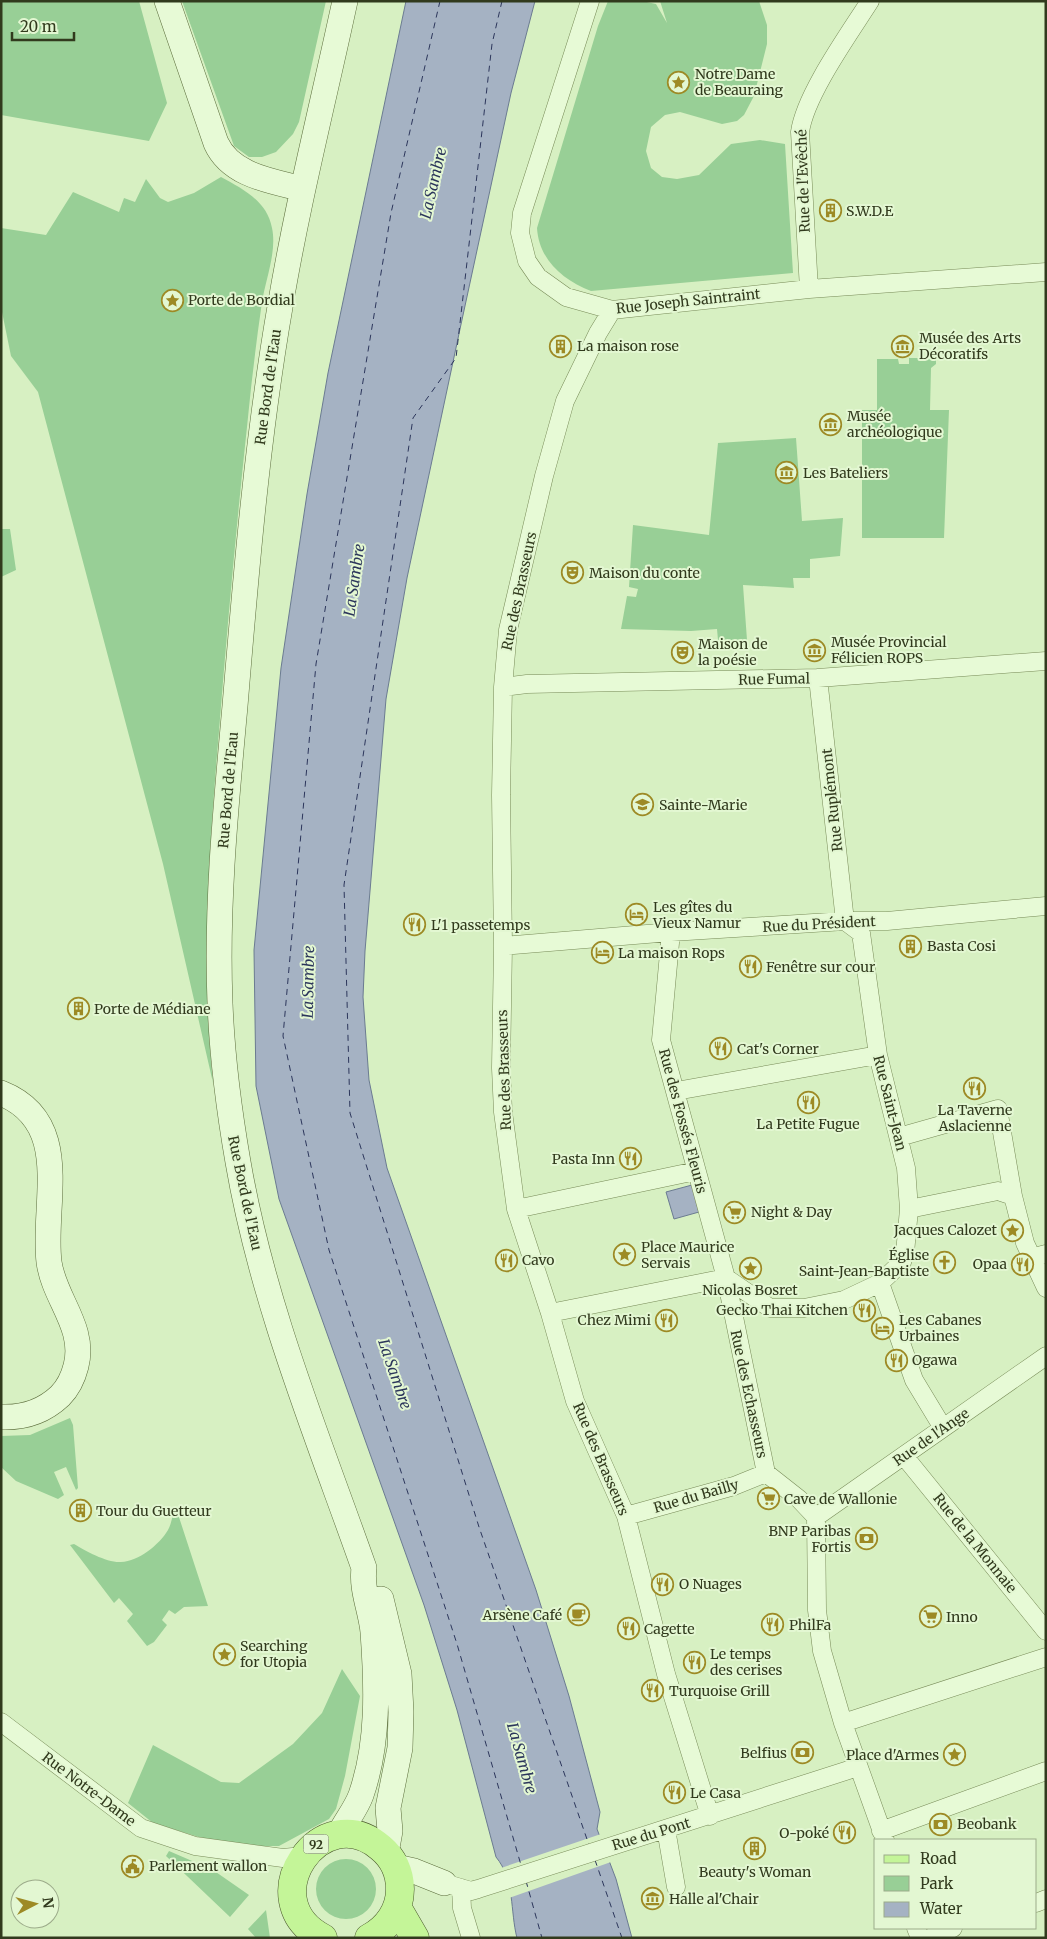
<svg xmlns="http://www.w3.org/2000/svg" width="1047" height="1939" font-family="Merriweather,serif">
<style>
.green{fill:#98cf96}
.water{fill:#a5b2c3;stroke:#6b7b91}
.pier{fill:#d7f0c2}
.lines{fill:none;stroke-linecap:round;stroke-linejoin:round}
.ferry{stroke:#2c365b;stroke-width:1;stroke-dasharray:6 5;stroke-linecap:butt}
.street-casing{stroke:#788b58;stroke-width:19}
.secondary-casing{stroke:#5c6d3c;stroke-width:26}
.primary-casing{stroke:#4b592d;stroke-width:29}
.street{stroke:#e7fad6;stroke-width:18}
.secondary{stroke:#e7fad6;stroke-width:25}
.primary{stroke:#c4f598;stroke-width:28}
.labels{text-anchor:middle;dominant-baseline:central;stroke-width:4;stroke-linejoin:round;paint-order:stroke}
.shield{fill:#e3f7d2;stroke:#667353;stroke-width:1}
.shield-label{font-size:12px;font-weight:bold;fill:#313a1d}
.poi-label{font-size:14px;fill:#313a1d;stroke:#e3f7d2;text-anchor:start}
.street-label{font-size:14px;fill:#313a1d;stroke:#e3f7d2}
.water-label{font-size:15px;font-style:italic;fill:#2c365b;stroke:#e3f7d2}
</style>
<rect width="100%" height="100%" fill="#d7f0c2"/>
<path class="green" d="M1,1H139L167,103L149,141L1,115Z
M182,1H326L299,122L293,134L276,152L262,157H249L234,146Z
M608,1H642L656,4L667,23L660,1H759L767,25V44L754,96L744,115L737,121L722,124L680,112L665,115L651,127L646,151L651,168L662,177L677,179L699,175L731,144L760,140L785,144L793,273L591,291C563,280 539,260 537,228L598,26Z
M221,177C243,189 267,201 272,228C277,251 266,278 262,302C256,343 251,385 247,427C236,529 227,630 219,731C209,849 201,965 213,1083L163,864L38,392L11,356L1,307V228L46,235L73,192L119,212L124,198L135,202L146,179L160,198L168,202L194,193Z
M909,358H936V364L931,368L930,410H949L944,538H862V410H877V359H898L899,364H909Z
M796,438L802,521L843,518L840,556L810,559V578H793L794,588L743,585L747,640H718L717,629L691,631L621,629L627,596L636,597L638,589L629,587L633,525L709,535L718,443Z
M1,529H10L16,570L1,577Z
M70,1418L73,1425L78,1488L76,1490L66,1467L54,1472L64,1495L58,1499L16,1481L1,1467V1436L30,1435Z
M176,1508L208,1606L184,1607L175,1614L169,1610L162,1620L167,1625L154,1642L147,1646L127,1621L133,1614L119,1598L114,1603L70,1545L74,1544C86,1551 107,1563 121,1562C139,1561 159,1545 168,1530C172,1523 172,1514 176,1508Z
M342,1669L360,1696L345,1776L336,1809L329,1819L279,1846H242L199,1837L153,1823L128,1803L153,1745L221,1782L239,1783L293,1744L322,1713Z
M169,1851L213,1870L249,1895L230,1917L166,1856Z
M316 1889a30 30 0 1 1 60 0a30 30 0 1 1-60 0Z
M266,1910L270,1938H256L248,1929Z"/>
<path class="water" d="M406,1H535L511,93L460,329L407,578L386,699L365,951L363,997L369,1080L387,1168L536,1590L569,1696L600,1812L597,1829L616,1879L632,1938H517C510,1911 515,1880 496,1857L457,1710L424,1605L279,1199L256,1086L254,950L281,668L307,494L328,373Z
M692,1185L699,1212L674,1219L666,1192Z"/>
<path class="pier" d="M601,1834L611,1862L509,1898L501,1868Z"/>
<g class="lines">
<path class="ferry" d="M440,1L391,213L316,664L283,1036L329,1250L457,1644L521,1865
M502,1L492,44L456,358L413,418L344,885L350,1113L479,1527L589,1845
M595,1860L622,1938
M526,1881L542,1938"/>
<defs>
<path id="street" d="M590,1L522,213L520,233L527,261L538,277L566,297L612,310L809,289L1046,272
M809,289L800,132C805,95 849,34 870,1
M612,310L598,333L565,401L544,476L508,630L503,687L501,795L503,946L501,1068L503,1112L516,1209L550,1313L575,1401L626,1516L666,1674L710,1816
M503,687L527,684L818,678L1046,661
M671,932L661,1040L726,1278L766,1473L799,1499L816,1517
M503,946L671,932L845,921H887L1046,906
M676,1091L878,1055
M899,1137L998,1109L1013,1196L1025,1243L1046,1288
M516,1209L696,1171
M909,1209L998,1191L1013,1196
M1031,1258L1046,1254
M726,1278L770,1308H804L844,1300L880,1283L902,1262L905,1253L909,1209L906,1168L878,1055L861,933L845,921L818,678
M880,1283L914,1380L943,1428
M550,1313L726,1278
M904,1456L1046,1631
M626,1516L734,1486L766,1473
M816,1517L817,1610L822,1651L843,1723L885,1840
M816,1517L1046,1356
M1,1722L141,1828L195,1846L283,1858L303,1856
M843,1723L1046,1657
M666,1829L676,1887
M881,1831L1046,1771
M444,1883L471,1891L478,1889L858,1767
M461,1888L462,1908L471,1938
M1036,1903L1046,1899
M916,1928L920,1938
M930,1938L953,1928"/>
<path id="secondary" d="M167,1L216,143C231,176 272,181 303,189
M1,1093C74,1122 42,1203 49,1262C54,1299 86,1327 76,1366C73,1378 68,1388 60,1396C43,1412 24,1418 1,1417
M381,1599L399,1674L401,1712L400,1748L388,1808L390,1831L386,1853
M339,1835C345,1822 356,1809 361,1795C379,1743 377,1686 373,1632C371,1610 361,1590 364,1568C317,1435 262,1302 238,1162C229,1110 222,1056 220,1003C216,904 226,805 235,706C246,573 257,440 280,307C297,205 323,103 345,1
M396,1867L414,1871L444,1883"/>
<path id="primary" d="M397,1907L415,1938
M323,1938C250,1900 322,1796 381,1848C393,1858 400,1873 400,1889C400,1910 388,1928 369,1938"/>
</defs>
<use href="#street" class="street-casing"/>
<use href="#secondary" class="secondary-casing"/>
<use href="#primary" class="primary-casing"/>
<use href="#street" class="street"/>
<use href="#secondary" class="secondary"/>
<use href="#primary" class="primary"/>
</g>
<defs>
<symbol id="sight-ring" viewBox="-11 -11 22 22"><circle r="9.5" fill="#e3f7d2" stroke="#9d8a25" stroke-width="1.5"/><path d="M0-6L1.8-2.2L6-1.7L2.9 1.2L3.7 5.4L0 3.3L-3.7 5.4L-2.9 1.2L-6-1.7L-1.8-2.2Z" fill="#9d8a25"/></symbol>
<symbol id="building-ring" viewBox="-11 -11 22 22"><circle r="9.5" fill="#e3f7d2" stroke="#9d8a25" stroke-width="1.5"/><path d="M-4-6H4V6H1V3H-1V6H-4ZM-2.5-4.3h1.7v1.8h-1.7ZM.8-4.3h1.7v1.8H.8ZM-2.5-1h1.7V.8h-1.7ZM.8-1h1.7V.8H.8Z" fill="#9d8a25"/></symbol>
<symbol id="museum-ring" viewBox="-11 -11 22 22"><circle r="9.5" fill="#e3f7d2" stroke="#9d8a25" stroke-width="1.5"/><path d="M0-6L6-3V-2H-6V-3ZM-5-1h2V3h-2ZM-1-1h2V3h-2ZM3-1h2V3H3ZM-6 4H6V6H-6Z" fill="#9d8a25"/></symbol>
<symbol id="theatre-ring" viewBox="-11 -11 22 22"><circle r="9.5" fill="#e3f7d2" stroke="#9d8a25" stroke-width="1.5"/><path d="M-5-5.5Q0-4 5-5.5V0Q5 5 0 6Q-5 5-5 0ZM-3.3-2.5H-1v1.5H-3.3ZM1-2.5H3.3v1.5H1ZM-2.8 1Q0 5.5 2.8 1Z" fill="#9d8a25"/></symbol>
<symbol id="school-ring" viewBox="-11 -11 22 22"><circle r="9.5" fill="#e3f7d2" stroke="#9d8a25" stroke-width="1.5"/><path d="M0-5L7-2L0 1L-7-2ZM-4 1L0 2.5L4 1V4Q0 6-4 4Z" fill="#9d8a25"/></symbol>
<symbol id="hotel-ring" viewBox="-11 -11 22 22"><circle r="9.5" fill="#e3f7d2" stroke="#9d8a25" stroke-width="1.5"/><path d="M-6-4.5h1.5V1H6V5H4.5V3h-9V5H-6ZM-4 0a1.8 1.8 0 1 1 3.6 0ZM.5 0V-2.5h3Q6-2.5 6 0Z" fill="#9d8a25"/></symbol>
<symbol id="restaurant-ring" viewBox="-11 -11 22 22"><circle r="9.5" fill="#e3f7d2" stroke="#9d8a25" stroke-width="1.5"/><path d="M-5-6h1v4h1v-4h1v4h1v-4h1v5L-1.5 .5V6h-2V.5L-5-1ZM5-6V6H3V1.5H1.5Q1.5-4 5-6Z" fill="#9d8a25"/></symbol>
<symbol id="supermarket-ring" viewBox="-11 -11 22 22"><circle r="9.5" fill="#e3f7d2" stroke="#9d8a25" stroke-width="1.5"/><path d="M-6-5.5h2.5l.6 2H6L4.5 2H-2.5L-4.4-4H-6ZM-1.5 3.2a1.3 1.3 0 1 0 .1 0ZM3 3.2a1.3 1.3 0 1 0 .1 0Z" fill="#9d8a25"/></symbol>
<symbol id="church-ring" viewBox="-11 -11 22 22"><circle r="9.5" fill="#e3f7d2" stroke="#9d8a25" stroke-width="1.5"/><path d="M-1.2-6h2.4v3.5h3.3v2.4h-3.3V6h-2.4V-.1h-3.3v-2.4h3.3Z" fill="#9d8a25"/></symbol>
<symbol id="bank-ring" viewBox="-11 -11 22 22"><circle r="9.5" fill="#e3f7d2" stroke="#9d8a25" stroke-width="1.5"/><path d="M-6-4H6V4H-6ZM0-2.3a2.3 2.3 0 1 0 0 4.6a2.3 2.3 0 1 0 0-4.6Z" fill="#9d8a25"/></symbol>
<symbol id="cafe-ring" viewBox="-11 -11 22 22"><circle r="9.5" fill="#e3f7d2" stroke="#9d8a25" stroke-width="1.5"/><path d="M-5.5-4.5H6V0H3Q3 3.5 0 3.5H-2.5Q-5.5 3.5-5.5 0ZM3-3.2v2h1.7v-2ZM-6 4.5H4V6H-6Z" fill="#9d8a25"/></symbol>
<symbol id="civic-ring" viewBox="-11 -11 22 22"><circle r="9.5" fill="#e3f7d2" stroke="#9d8a25" stroke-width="1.5"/><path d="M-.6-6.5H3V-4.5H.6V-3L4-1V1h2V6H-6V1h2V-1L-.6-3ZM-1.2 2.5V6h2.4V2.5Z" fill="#9d8a25"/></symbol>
</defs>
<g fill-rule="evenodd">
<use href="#sight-ring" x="666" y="70" width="25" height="25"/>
<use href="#building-ring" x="818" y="198" width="25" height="25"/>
<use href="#sight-ring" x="160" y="288" width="25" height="25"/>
<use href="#building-ring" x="548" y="334" width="25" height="25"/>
<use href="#museum-ring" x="890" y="334" width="25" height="25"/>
<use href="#museum-ring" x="818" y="412" width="25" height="25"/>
<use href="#museum-ring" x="774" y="460" width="25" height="25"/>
<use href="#theatre-ring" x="560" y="560" width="25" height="25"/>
<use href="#museum-ring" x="802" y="638" width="25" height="25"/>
<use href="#theatre-ring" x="670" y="640" width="25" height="25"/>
<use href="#school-ring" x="630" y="792" width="25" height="25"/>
<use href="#hotel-ring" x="624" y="902" width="25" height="25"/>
<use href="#restaurant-ring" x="402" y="912" width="25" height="25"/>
<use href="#building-ring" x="898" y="934" width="25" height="25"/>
<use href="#hotel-ring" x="590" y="940" width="25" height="25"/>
<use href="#restaurant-ring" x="738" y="954" width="25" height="25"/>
<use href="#building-ring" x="66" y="996" width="25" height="25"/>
<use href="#restaurant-ring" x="708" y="1036" width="25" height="25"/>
<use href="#restaurant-ring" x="962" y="1076" width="25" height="25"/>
<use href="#restaurant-ring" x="796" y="1090" width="25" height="25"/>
<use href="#restaurant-ring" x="618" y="1146" width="25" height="25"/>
<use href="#supermarket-ring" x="722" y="1200" width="25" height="25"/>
<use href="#sight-ring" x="1000" y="1218" width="25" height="25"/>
<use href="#sight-ring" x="612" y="1242" width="25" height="25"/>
<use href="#restaurant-ring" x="494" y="1248" width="25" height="25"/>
<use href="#church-ring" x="932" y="1250" width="25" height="25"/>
<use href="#restaurant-ring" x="1010" y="1252" width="25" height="25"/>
<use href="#sight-ring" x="738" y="1256" width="25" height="25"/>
<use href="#restaurant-ring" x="852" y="1298" width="25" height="25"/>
<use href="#restaurant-ring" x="654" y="1308" width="25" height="25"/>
<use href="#hotel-ring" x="870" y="1316" width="25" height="25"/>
<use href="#restaurant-ring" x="884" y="1348" width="25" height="25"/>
<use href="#supermarket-ring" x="756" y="1486" width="25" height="25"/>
<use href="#building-ring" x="68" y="1498" width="25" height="25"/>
<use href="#bank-ring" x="854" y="1526" width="25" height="25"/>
<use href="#restaurant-ring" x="650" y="1572" width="25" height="25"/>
<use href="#cafe-ring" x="566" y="1602" width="25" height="25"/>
<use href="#supermarket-ring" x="918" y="1604" width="25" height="25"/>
<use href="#restaurant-ring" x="760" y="1612" width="25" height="25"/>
<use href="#restaurant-ring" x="616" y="1616" width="25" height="25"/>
<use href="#sight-ring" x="212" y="1642" width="25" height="25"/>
<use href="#restaurant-ring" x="682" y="1650" width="25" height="25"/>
<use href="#restaurant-ring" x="640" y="1678" width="25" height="25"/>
<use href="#bank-ring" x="790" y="1740" width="25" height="25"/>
<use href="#sight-ring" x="942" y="1742" width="25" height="25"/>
<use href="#restaurant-ring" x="662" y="1780" width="25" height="25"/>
<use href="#bank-ring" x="928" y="1812" width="25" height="25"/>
<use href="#restaurant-ring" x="832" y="1820" width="25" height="25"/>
<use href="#building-ring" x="742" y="1836" width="25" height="25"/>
<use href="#civic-ring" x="120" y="1854" width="25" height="25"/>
<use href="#museum-ring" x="640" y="1886" width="25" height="25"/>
</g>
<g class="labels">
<rect class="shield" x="303.5" y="1834.5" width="25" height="19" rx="4"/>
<g class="shield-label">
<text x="316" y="1844">92</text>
</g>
<g class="poi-label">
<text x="695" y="74">Notre Dame<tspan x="695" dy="16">de Beauraing</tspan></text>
<text x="846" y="211">S.W.D.E</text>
<text x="188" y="300">Porte de Bordial</text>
<text x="919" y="338">Musée des Arts<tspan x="919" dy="16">Décoratifs</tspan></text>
<text x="577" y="346">La maison rose</text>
<text x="847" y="416">Musée<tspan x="847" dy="16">archéologique</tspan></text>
<text x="803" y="473">Les Bateliers</text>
<text x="589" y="573">Maison du conte</text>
<text x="831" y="642">Musée Provincial<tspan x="831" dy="16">Félicien ROPS</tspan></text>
<text x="698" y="644">Maison de<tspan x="698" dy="16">la poésie</tspan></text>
<text x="659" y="805">Sainte-Marie</text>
<text x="653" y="907">Les gîtes du<tspan x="653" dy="16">Vieux Namur</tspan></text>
<text x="431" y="925">L'1 passetemps</text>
<text x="927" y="946">Basta Cosi</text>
<text x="618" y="953">La maison Rops</text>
<text x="766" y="967">Fenêtre sur cour</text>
<text x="94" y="1009">Porte de Médiane</text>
<text x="737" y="1049">Cat's Corner</text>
<text x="975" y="1110" text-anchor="middle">La Taverne<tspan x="975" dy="16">Aslacienne</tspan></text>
<text x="808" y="1124" text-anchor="middle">La Petite Fugue</text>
<text x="615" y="1159" text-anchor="end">Pasta Inn</text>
<text x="751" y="1212">Night &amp; Day</text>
<text x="997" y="1230" text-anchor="end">Jacques Calozet</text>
<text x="641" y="1247">Place Maurice<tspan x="641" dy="16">Servais</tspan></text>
<text x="929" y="1255" text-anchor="end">Église<tspan x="929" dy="16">Saint-Jean-Baptiste</tspan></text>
<text x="522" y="1260">Cavo</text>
<text x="1007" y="1264" text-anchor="end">Opaa</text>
<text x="750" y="1290" text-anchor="middle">Nicolas Bosret</text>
<text x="848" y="1310" text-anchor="end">Gecko Thai Kitchen</text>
<text x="651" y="1320" text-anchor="end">Chez Mimi</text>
<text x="899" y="1320">Les Cabanes<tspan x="899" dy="16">Urbaines</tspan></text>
<text x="912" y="1360">Ogawa</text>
<text x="784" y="1499">Cave de Wallonie</text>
<text x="96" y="1511">Tour du Guetteur</text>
<text x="851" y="1531" text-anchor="end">BNP Paribas<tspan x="851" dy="16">Fortis</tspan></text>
<text x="679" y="1584">O Nuages</text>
<text x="562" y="1615" text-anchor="end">Arsène Café</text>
<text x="946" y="1617">Inno</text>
<text x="789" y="1625">PhilFa</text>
<text x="644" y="1629">Cagette</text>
<text x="240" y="1646">Searching<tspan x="240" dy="16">for Utopia</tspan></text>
<text x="710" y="1654">Le temps<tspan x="710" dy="16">des cerises</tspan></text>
<text x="669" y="1691">Turquoise Grill</text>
<text x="787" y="1753" text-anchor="end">Belfius</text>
<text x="939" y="1755" text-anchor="end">Place d'Armes</text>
<text x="690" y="1793">Le Casa</text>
<text x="957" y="1824">Beobank</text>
<text x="829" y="1833" text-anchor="end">O-poké</text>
<text x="149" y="1866">Parlement wallon</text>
<text x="755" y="1872" text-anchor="middle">Beauty's Woman</text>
<text x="669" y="1899">Halle al'Chair</text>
</g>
<g class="street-label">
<text transform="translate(803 181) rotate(-92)">Rue de l'Evêché</text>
<text transform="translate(688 301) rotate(-6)">Rue Joseph Saintraint</text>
<text transform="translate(268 387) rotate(-82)">Rue Bord de l'Eau</text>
<text transform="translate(519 591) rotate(-78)">Rue des Brasseurs</text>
<text transform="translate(774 679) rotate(-1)">Rue Fumal</text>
<text transform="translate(228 790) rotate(-85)">Rue Bord de l'Eau</text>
<text transform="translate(832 800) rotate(-96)">Rue Ruplémont</text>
<text transform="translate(819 924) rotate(-3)">Rue du Président</text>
<text transform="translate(504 1070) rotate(-92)">Rue des Brasseurs</text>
<text transform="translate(890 1103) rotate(76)">Rue Saint-Jean</text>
<text transform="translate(683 1121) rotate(75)">Rue des Fossés Fleuris</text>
<text transform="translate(245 1193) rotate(78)">Rue Bord de l'Eau</text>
<text transform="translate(749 1394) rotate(78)">Rue des Echasseurs</text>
<text transform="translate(931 1437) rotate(-35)">Rue de l'Ange</text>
<text transform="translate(601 1459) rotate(67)">Rue des Brasseurs</text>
<text transform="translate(696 1496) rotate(-16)">Rue du Bailly</text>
<text transform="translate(975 1543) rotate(51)">Rue de la Monnaie</text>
<text transform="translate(89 1789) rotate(37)">Rue Notre-Dame</text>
<text transform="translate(651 1834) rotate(-17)">Rue du Pont</text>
</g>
<g class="water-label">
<text transform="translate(433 183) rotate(-77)">La Sambre</text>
<text transform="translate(354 580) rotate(-82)">La Sambre</text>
<text transform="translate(308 982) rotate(-89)">La Sambre</text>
<text transform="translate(395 1374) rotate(71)">La Sambre</text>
<text transform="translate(522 1758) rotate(74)">La Sambre</text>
</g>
</g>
<rect width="1047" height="1939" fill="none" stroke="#313a1d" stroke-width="5"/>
<rect x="874" y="1839" width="162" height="90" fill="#e3f7d2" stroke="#9cab8a"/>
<rect x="884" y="1855" width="25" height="8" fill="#c4f598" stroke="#9cab8a"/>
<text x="920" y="1864" font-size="15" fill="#313a1d">Road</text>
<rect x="884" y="1876" width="25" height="15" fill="#98cf96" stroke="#9cab8a"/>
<text x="920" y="1889" font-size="15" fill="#313a1d">Park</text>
<rect x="884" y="1902" width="25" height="15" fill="#a5b2c3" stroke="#9cab8a"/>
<text x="920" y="1914" font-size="15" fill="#313a1d">Water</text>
<g transform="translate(35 1904) rotate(84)"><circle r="24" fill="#e3f7d2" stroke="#9cab8a"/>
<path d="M0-4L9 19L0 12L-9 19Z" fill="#9d8a25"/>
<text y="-8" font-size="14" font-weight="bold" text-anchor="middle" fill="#313a1d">N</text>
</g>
<path d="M12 32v8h62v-8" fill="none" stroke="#313a1d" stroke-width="2.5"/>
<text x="20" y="32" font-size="15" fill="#313a1d" stroke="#e3f7d2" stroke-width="4" paint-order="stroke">20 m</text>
</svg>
